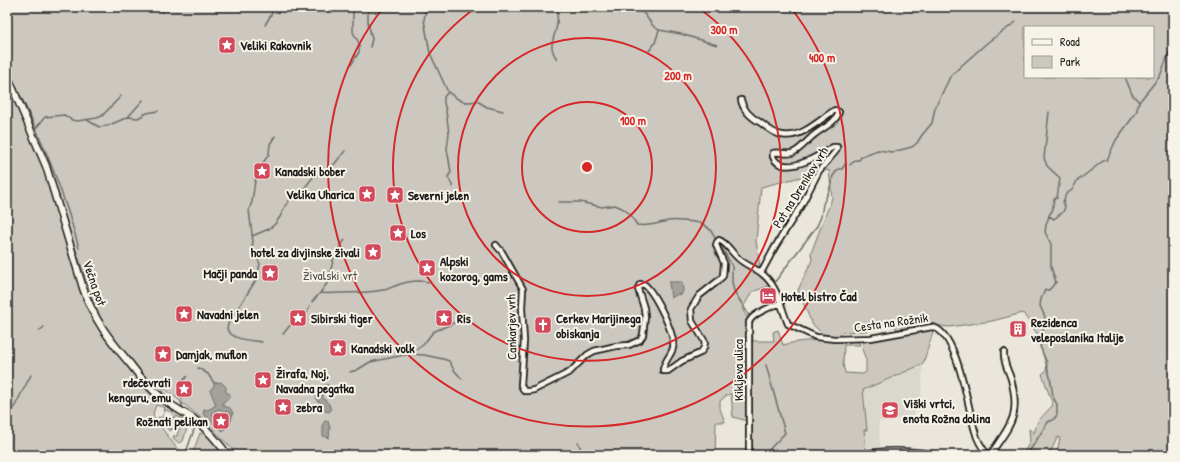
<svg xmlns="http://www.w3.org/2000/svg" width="1180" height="462" font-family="'Patrick Hand',sans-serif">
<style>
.built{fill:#dad7ce}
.green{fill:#ccc8c0;stroke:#74726e;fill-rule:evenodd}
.water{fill:#a3a19a;stroke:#6d6c68;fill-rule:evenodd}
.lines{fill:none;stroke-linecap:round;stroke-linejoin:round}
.stream{stroke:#6d6c68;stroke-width:1.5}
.street-casing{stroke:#1c1c1c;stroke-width:8}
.secondary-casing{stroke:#1c1c1c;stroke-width:9}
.street{stroke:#f7f3e8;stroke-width:4.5}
.secondary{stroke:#f7f3e8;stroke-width:6}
.ring{fill:none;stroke:#d62828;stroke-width:2}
.labels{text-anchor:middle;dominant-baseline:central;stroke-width:4;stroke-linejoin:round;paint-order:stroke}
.poi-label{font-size:13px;font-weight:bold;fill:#1c1c1c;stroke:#f7f3e8;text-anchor:start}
.street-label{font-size:13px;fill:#1c1c1c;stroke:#f7f3e8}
.park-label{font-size:13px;fill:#51504d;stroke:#f7f3e8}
.centre{fill:#d62828;stroke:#f7f3e8;stroke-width:2}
.ring-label{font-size:12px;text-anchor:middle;font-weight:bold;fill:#d62828;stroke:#f7f3e8;stroke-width:4;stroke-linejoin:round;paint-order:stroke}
</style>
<rect width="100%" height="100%" fill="#eae6dc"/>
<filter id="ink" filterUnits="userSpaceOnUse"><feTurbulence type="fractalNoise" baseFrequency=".025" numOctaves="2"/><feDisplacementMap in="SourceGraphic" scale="8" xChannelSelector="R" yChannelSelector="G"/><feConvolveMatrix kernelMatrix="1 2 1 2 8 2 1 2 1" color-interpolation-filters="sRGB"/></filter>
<g filter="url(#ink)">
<path class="built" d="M923,364L921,400L917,403L913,418L879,421L880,447L866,450L864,430L867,429L863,390Z"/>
<path class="green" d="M7,7H1173V455H1055L1057,453L1060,437L1057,438L1052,449L1048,455H1023L1030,441L1029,429L1034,433L1038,421L1053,405L1042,374L1046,371L1047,362L1040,347L1041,346L1040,338L1023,313L992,321L949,327L933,325L896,329V326H877L866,331L842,332L839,337L823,334L812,324L798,290L812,260L811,253L832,198L829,170L761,187L756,241L760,267L759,274L771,285L752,292L742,309L752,325L753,341H774L773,332L778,330L783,345C808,338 832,341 858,341L860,345H844L843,364L845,373L863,374L866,372V360L862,349L863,343L868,340L879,339L932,329L933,332L923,364L863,390L867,430H864L866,450L850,455H752L751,422L733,417L731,394L727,395L720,401V409L725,422H716L715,455H238L206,422L160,385L169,399L148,380L117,342L107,329L95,308L53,180L43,151L7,71ZM1025,27H1153V77H1025Z
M7,82L43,165L80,287L86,305L103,335L144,385L189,419V422L183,441L179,443L174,439L173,436H177L178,432L177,430H179L183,419L176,416L174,418L173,423L170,428L173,429L169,431L166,427H170L174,415L172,414V412L165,410L162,418L165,419L163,421H161L159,419L158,417L162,418L165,408L156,405L153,414L155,419L179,451L178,455H7Z
M200,433L207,435L224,455H192Z"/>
<path class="water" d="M669,282H682L683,291L681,295L678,294L671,298Z
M187,376L184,381L186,385L184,391V395L182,396L180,394L178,386Z
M221,382L226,387V392L230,394L229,398L223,402V406L230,408L233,413L230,424L223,431L203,414L204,409L208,410L216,405L210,390L214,386V383ZM220,409L224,412L227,411L230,413L229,417L224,420L214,416L212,414L216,410Z
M325,385H329L323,390V398L329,404L331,410L329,412L322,410L320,407L322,403L317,401L316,394L317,390Z
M325,421H328L330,428L329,438L323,436V424Z"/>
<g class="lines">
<path class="stream" d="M162,7L163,12
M368,7V22L372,39L370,47
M426,7L424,20L430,53L448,92L444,97V103L446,111L449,133L447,149L451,172L448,177L453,187
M433,7C446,13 454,13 468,7
M505,7H513
M556,7C557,12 558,18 557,23C556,38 546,44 557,59
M635,7L642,11L653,26L659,30L681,34L717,45
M265,25L272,13V7
M649,51L655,43L659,30
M351,65L359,52V43L353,32V7
M7,66L17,89
M1125,77L1132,94L1139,102
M448,92C460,101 463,104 477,101L487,107L503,111
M20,95C45,145 64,194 79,248
M1049,112L1044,158L1047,166L1060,178L1057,198L1054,199L1052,211L1049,215
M128,117L138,118L147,113L158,111
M87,120L99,127L107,126L128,117L143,100
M37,127L45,117L64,115L72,120L77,121L97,118L102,116L121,96
M850,165L855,160H859L862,156L878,150L892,152L912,147L917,143L922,135L932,123L935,108L950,77L961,66L988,42L1016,22
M559,202H580L602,207L615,205L622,208L630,214L637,225C648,227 658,223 668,221C673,220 679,221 684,221C700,222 708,223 715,238
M252,236L269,229L275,224L280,217L285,206L293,196L303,190L313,177L332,167L345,151
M720,244L732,266V282L734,291L750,317
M774,283L817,226L821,217L823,204L829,191L833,176L838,169H842L846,163
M320,293C328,294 332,293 339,293C354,293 368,293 383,290C387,290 391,287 395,286C405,282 418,280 429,282
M312,302L320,293L328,282L334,257L341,245L345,240
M39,331L44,327
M283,334L296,318L305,316L310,306
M262,342C251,340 233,341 227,329L228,324L256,280L260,264L252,247L253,242L249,210L252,202L255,181L261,166L269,154L270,144L275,136
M411,353L423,345L433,332L456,322
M751,355L752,455
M198,368L208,374L214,383
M350,372L357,370L370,362L409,354L424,355L443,359L449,361L454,370L462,379
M182,399L184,396
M181,402L183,408
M7,421L31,375
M578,442L581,450L589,455
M185,455L195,427
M764,455L785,433L766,365
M1027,455L1048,422L1053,420L1057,415V404C1051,398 1052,385 1050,377C1047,366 1044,356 1040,346L1042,338L1045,317L1040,306L1041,299L1045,290H1049L1056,282L1051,267V244L1045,232L1046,225L1049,216L1054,219L1063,212L1065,207L1063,202L1066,194L1072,190L1077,181L1103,161L1107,160L1116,140L1136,113L1139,102L1160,76L1172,45"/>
<defs>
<path id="street" d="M741,100C743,110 752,118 761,123C767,128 775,134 782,135C802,139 820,119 835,110L839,112C836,123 822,128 814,135C806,141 801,150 792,153C785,155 779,151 773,153C772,157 774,160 778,163C793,172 820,155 833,147H837L836,151L819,171L802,204L775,247L761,273
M496,245L502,252L523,289L522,308L524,341L521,385L524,391H529L534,390L570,372L587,355L594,351L616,346L629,345L640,340L643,335L645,317L644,308L638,289L640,284L645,285C655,294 676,335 673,348C671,356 663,362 663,371H668L682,361L700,353L704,348L705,342L692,321L691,309L699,296L718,281L723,276L724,263L716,245L717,242L719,240C727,243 731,252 737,257C743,264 753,267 760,272C778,285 780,305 788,324L816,337L835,339L871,338L932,327C958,331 968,410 975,431C977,440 982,448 988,455
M749,455V322C752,314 772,306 781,303
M990,455C1010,425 1021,417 1011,379C1008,369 1003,363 1004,352"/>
<path id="secondary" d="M7,75L46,166L83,288C94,320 109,339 131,365C140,377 150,389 162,398C171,406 182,411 192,418C207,428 217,441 228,455
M863,455C887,449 911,451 935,455"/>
</defs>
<use href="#street" class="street-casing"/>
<use href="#secondary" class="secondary-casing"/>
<use href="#street" class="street"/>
<use href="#secondary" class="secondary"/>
</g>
</g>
<g class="ring">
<circle cx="587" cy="167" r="65"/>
<circle cx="587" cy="167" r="129"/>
<path d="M697 7A194 194 0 1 1 477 7"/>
<path d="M791 8A259 259 0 1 1 383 8"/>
</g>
<defs>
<symbol id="sight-square" viewBox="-11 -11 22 22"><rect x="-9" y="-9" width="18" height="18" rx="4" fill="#d1495b" stroke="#f7f3e8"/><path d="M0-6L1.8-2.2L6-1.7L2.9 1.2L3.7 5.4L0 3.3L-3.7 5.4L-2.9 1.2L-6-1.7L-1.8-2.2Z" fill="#fff"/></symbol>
<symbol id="hotel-square" viewBox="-11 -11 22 22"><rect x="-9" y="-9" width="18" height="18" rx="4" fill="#d1495b" stroke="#f7f3e8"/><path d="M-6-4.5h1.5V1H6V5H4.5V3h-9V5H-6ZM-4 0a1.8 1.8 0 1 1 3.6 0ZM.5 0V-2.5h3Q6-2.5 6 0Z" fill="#fff"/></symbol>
<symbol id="church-square" viewBox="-11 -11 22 22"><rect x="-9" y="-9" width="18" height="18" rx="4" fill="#d1495b" stroke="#f7f3e8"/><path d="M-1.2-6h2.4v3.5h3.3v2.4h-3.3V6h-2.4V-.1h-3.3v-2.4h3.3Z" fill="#fff"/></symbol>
<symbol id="building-square" viewBox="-11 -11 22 22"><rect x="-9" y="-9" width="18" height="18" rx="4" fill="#d1495b" stroke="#f7f3e8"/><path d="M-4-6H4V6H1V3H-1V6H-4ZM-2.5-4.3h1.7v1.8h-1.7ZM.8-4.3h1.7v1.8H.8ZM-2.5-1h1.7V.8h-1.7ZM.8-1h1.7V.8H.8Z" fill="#fff"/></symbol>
<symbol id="school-square" viewBox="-11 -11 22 22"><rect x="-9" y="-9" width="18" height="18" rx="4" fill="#d1495b" stroke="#f7f3e8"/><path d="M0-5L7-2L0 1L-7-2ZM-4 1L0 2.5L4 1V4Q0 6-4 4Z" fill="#fff"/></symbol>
</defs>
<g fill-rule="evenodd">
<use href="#sight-square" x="217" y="35" width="20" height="20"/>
<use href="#sight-square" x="252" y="161" width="20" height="20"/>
<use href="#sight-square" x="357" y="184" width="20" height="20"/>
<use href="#sight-square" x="385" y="185" width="20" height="20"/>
<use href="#sight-square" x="388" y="223" width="20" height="20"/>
<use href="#sight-square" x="363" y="242" width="20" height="20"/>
<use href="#sight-square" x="417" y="258" width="20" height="20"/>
<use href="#sight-square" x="260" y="263" width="20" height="20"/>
<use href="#hotel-square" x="758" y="286" width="20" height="20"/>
<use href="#sight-square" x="174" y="304" width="20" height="20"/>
<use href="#sight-square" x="288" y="308" width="20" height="20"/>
<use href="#sight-square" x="434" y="308" width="20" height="20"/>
<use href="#church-square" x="533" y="315" width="20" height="20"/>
<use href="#building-square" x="1008" y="319" width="20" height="20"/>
<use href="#sight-square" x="328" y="338" width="20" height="20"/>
<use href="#sight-square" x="153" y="344" width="20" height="20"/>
<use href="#sight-square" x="253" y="370" width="20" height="20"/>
<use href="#sight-square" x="174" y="379" width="20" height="20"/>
<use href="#sight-square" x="273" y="397" width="20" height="20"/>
<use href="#school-square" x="880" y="400" width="20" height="20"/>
<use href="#sight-square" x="211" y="411" width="20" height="20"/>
</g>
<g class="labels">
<g class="poi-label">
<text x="240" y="45">Veliki Rakovnik</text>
<text x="275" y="171">Kanadski bober</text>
<text x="354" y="194" text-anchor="end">Velika Uharica</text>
<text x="408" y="195">Severni jelen</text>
<text x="411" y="233">Los</text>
<text x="360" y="252" text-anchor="end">hotel za divjinske živali</text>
<text x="440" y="261">Alpski<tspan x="440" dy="15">kozorog, gams</tspan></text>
<text x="257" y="273" text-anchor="end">Mačji panda</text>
<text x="781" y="296">Hotel bistro Čad</text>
<text x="197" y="314">Navadni jelen</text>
<text x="311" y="318">Sibirski tiger</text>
<text x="457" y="318">Ris</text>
<text x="556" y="318">Cerkev Marijinega<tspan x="556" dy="15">obiskanja</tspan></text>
<text x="1031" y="322">Rezidenca<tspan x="1031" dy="15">veleposlanika Italije</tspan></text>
<text x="351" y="348">Kanadski volk</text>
<text x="176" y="354">Damjak, muflon</text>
<text x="276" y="373">Žirafa, Noj,<tspan x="276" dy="15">Navadna pegatka</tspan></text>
<text x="171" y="382" text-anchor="end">rdečevrati<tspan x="171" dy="15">kenguru, emu</tspan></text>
<text x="903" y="403">Viški vrtci,<tspan x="903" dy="15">enota Rožna dolina</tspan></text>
<text x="296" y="407">zebra</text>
<text x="208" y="421" text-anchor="end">Rožnati pelikan</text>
</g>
<g class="street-label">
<text transform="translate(800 187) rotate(-58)">Pot na Drenikov vrh</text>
<text transform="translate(95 283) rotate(71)">Večna pot</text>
<text transform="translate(891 322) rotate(-8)">Cesta na Rožnik</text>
<text transform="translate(511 327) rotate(-91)">Cankarjev vrh</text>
<text transform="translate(738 370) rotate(-90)">Kikljeva ulica</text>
</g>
<g class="park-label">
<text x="330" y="275">Živalski vrt</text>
</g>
</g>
<circle cx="587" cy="167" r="6" class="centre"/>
<g class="ring-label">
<text x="724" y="34">300 m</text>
<text x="822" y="62">400 m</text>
<text x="678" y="80">200 m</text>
<text x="633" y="125">100 m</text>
</g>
<rect width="1180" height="462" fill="none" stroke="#f7f3e8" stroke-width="24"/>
<rect x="12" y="12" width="1156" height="438" fill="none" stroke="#1c1c1c" stroke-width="1.5" filter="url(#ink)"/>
<rect x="1024" y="26" width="130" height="52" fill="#f7f3e8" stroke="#9f9d96"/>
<rect x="1032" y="39" width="20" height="6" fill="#f7f3e8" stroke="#9f9d96"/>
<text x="1060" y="46" font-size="12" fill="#1c1c1c">Road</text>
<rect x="1032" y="56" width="20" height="12" fill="#ccc8c0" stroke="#9f9d96"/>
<text x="1060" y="66" font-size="12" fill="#1c1c1c">Park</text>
</svg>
